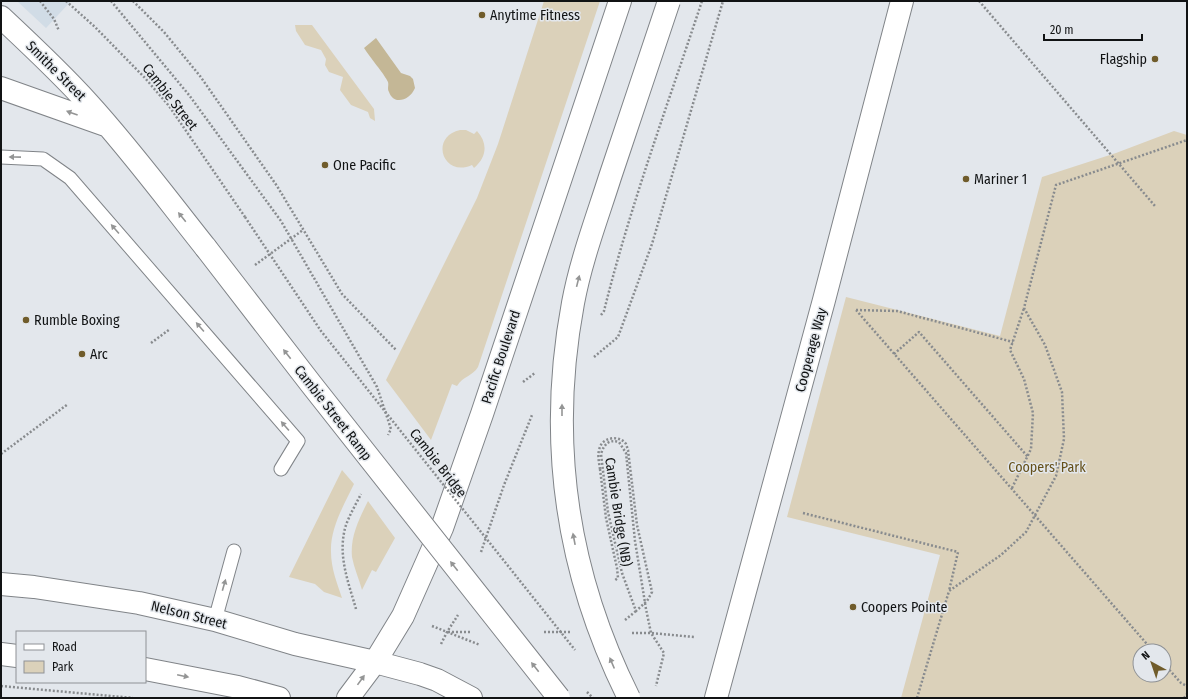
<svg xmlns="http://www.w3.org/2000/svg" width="1188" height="699" font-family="'Fira Sans Condensed',sans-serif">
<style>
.built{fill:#d1dce6}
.green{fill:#dbd1ba;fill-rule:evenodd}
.water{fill:#c4b796}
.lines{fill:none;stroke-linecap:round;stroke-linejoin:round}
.service-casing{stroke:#808488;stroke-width:15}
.minor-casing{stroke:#808488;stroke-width:24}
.tertiary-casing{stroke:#808488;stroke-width:24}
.secondary-casing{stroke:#808488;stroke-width:24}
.path{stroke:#888b8e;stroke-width:2.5;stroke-dasharray:2 2;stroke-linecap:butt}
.service{stroke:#fff;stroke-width:13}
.minor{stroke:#fff;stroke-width:22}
.tertiary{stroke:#fff;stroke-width:22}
.secondary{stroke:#fff;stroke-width:22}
.secondary-bridge-casing{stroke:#808488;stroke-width:24;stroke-linecap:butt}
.path-bridge{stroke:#888b8e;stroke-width:2.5;stroke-dasharray:2 2;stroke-linecap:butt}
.secondary-bridge{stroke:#fff;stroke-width:22}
.oneway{fill:#949595}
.poi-dot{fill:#705c2b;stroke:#e3e7ec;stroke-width:1.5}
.labels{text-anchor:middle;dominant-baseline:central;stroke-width:3;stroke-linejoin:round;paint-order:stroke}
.poi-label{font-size:14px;fill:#111314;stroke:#e3e7ec;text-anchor:start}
.street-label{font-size:14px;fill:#111314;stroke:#e3e7ec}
.park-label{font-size:14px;fill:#655019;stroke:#e3e7ec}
</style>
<rect width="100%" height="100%" fill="#e3e7ec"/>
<path class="built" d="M17,1H71L46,28Z"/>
<path class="green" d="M544,1H600L478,367C473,376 463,376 457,386L452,384L431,440L386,380L477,198L498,144Z
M295,25H312L374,109L375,121L370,118L368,112L351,105L340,90L343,77L329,72L325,65L326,59L321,50L305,45L296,31Z
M460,130H466L474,134L477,131C488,143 487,157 474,168L472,165C443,178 429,137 460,130Z
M1174,131L1187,135V698H901L940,555L787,517L846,297L1000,336L1042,177L1116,153ZM1140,651H1164V675H1140Z
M342,470L354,484C344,505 330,528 331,552C331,568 337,583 342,598L324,592L315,584L289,577Z
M368,501L395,538L376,572L372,570L362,590C359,579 354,568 352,557C350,537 359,519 368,501Z"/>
<path class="water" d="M376,38L401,73L410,76L413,79L415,88C410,100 394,106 389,92C387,89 389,85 388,82C385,75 369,56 364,48Z"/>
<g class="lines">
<defs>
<path id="service" d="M1,157L43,159L70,178L298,441L281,469
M215,620L234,551"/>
<path id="minor" d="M375,662L420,674L437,680L471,698
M716,698L824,300L902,1"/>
<path id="tertiary" d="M1,584L34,587L139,603L215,620L295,644L375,662"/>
<path id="secondary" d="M1,17C31,45 61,73 88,103C130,149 167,199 206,248
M1,88L108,126
M1,654L17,656
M145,669L238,687L279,698
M348,698L375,662L403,616L442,528L482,414L620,1"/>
</defs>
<use href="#service" class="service-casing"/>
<use href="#minor" class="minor-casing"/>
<use href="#tertiary" class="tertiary-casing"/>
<use href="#secondary" class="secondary-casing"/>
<path class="path" d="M40,1L54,19L59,31
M66,1L95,27L145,78L169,106L245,217
M111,1L189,95L281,221L377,387L391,429L388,435
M133,1L164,32L200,76L277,186L342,294L396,350
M979,1L1155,206
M255,265L303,230
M856,310L1153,651
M856,310L897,311L1013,342
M601,315L604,311C630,206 668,104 702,1
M151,343L170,329
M894,354L919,332L1028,457
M594,357L618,337L652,244L723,1
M523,382L535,373
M1,454L68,404
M600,469C599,462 597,454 600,447C603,437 620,435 626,444C627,446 627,448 628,450L637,525L652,592L647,601L636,611L622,573L608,512L601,454C604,444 609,439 619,442L626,453L635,541L646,609L651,633L664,653L656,686
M1012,488L1031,449L1033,413L1024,379L1010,350L1024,308
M803,513L958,552L949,591
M481,552L504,485L532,415
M356,609C348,581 337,554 346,525C350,514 356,504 361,494
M432,626L480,645
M448,632H471
M544,632H571
M632,633H651L694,637
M441,644L447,632L458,615
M1164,664L1181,683L1187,686
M1,686L133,698
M587,692L593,698
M917,698L949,591L1001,555L1026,532L1056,476L1064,439L1062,392L1045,345L1024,308L1056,185L1187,140
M1184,698L1187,694"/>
<use href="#service" class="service"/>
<use href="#minor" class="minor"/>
<use href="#tertiary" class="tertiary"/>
<use href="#secondary" class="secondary"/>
<defs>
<path id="secondary-bridge" d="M206,248L311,384L559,698
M629,698C566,572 547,442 573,303C581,260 597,218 610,177C630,118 649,60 669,1"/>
</defs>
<use href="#secondary-bridge" class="secondary-bridge-casing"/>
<path class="path-bridge" d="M245,217L321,331L575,650
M600,469L606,518L617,568L618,578L614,581
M625,620L636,611"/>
<use href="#secondary-bridge" class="secondary-bridge"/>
</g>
<defs><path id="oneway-solid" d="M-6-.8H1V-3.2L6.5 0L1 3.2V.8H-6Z"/></defs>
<g class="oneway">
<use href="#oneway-solid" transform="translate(72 113) rotate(-160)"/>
<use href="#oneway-solid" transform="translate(15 157) rotate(-179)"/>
<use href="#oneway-solid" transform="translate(182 217) rotate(-129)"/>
<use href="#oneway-solid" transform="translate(115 229) rotate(-131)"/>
<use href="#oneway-solid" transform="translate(578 281) rotate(-76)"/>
<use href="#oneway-solid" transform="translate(200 327) rotate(-131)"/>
<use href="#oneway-solid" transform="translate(287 354) rotate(-128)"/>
<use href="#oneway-solid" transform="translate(562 410) rotate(-90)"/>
<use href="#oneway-solid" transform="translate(285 426) rotate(-131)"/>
<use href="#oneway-solid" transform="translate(574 539) rotate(-101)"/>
<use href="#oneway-solid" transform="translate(454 566) rotate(-128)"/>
<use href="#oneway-solid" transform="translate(224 585) rotate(-74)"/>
<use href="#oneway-solid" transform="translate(612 663) rotate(-113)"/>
<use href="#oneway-solid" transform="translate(535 667) rotate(-128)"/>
<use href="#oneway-solid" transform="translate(183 676) rotate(12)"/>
<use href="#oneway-solid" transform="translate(361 680) rotate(-54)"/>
</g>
<g class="poi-dot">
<circle cx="482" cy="15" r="4"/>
<circle cx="1155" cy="59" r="4"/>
<circle cx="325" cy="165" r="4"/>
<circle cx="966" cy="179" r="4"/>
<circle cx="26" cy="320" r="4"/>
<circle cx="82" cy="354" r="4"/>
<circle cx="853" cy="607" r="4"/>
</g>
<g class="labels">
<g class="poi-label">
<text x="490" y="15">Anytime Fitness</text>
<text x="1147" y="59" text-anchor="end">Flagship</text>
<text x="333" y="165">One Pacific</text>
<text x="974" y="179">Mariner 1</text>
<text x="34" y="320">Rumble Boxing</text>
<text x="90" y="354">Arc</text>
<text x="861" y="607">Coopers Pointe</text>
</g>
<g class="street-label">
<text transform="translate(56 71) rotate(45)">Smithe Street</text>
<text transform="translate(170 97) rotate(52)">Cambie Street</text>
<text transform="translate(811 350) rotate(-75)">Cooperage Way</text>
<text transform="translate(501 357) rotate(-72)">Pacific Boulevard</text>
<text transform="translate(333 413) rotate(52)">Cambie Street Ramp</text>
<text transform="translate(438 463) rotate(52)">Cambie Bridge</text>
<text transform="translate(618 512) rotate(81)">Cambie Bridge (NB)</text>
<text transform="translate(189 615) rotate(14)">Nelson Street</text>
</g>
<g class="park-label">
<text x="1047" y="467">Coopers' Park</text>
</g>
</g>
<rect width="1188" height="699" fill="none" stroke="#111314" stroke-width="4"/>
<rect x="16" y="631" width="130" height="52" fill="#e3e7ec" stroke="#8f9296"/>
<rect x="24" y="644" width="20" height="6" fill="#ffffff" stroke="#8f9296"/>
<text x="52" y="651" font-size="12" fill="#111314">Road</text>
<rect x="24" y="661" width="20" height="12" fill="#dbd1ba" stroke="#8f9296"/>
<text x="52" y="671" font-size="12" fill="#111314">Park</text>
<g transform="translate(1152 663) rotate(320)"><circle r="19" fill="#e3e7ec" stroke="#8f9296"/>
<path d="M0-3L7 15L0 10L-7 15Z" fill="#705c2b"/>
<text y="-6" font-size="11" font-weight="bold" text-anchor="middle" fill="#111314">N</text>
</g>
<path d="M1044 34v6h98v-6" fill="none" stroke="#111314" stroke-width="2"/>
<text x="1050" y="34" font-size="12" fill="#111314" stroke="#e3e7ec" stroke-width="3" paint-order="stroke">20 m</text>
</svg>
